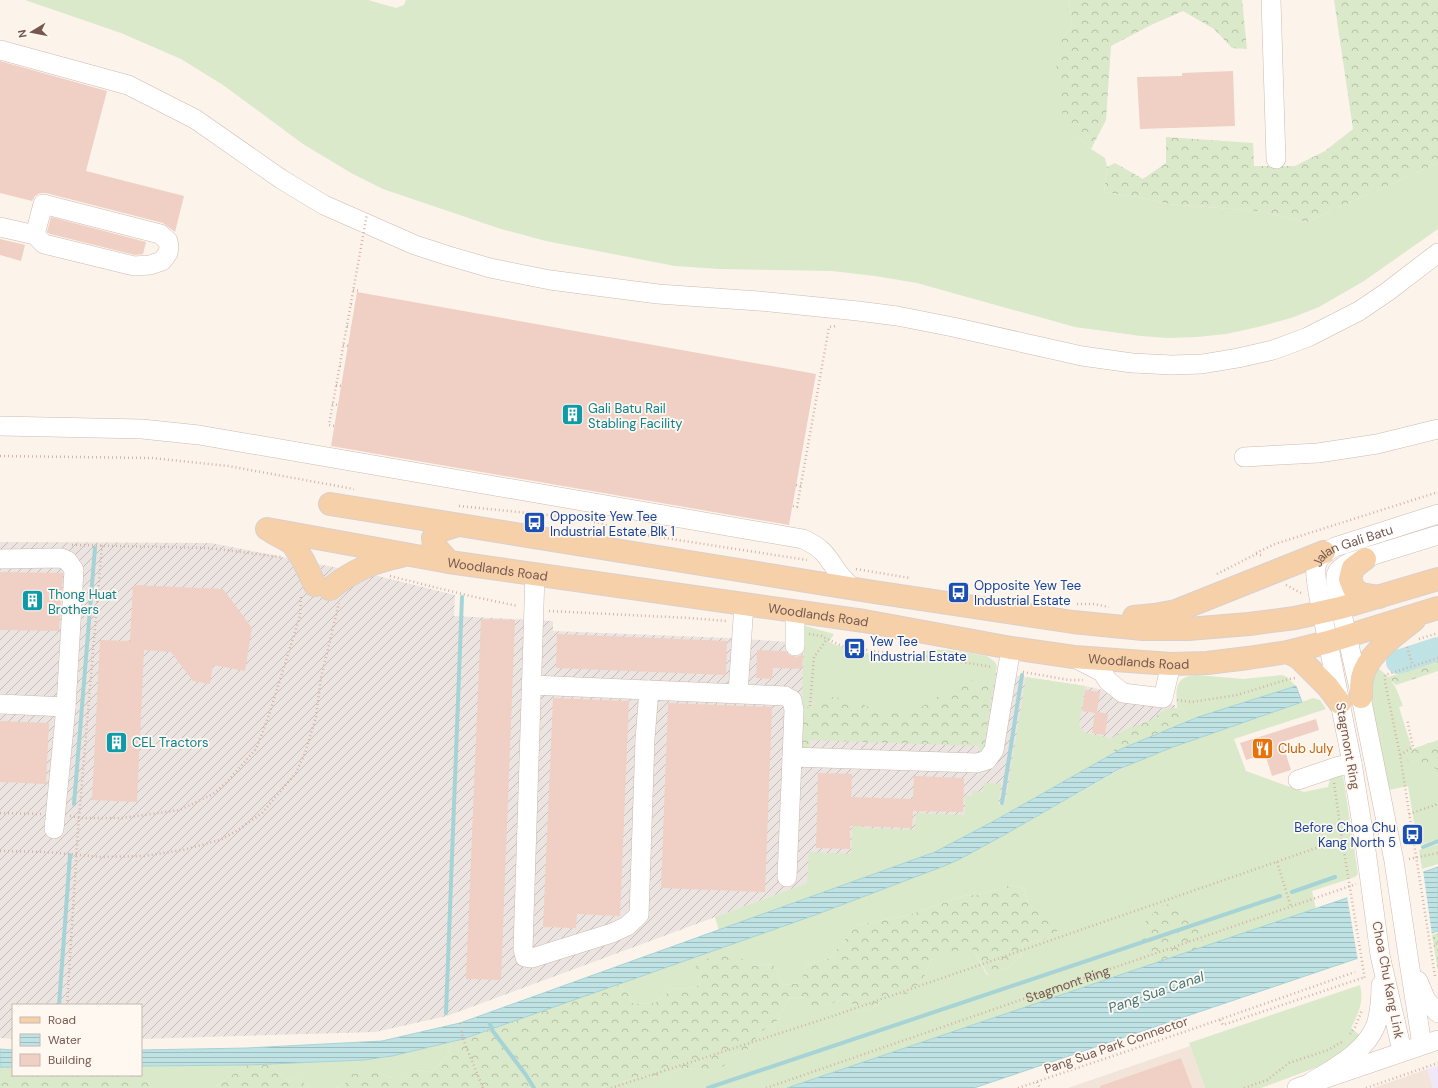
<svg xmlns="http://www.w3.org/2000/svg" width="1438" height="1088" font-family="'DM Sans',sans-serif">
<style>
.residential{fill:#f3e4d9}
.industrial{fill:url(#industrial-furrows)}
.education{fill:#f0e7f8}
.grass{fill:#dae9c9}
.forest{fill:url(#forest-crowns)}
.park{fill:url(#park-dots)}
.water{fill:url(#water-rules);stroke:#a6d4d6}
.pier{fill:#fcf3eb}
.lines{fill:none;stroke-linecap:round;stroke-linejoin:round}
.stream{stroke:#a6d4d6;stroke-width:4}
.river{stroke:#bfe3e5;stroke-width:24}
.building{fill:#f0d0c4}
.minor-casing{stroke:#cebab1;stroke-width:20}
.major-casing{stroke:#d9d0ce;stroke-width:24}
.path{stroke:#d5b3a6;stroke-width:2.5;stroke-dasharray:1 3;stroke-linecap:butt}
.minor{stroke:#fff;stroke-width:19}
.major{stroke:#f6d0a8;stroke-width:22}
.path-bridge{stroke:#d5b3a6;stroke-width:2.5;stroke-dasharray:1 3;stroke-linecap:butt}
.labels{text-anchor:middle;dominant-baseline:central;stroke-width:3.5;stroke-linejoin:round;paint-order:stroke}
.culture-label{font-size:13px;fill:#0d838f;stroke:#fef8f1;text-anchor:start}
.transit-label{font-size:13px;fill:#164399;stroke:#fef8f1;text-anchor:start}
.street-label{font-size:13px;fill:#76584f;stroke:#fef8f1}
.food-label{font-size:13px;fill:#c56008;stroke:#fef8f1;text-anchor:start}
.water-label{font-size:14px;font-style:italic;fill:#427679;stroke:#fef8f1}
</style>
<defs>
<pattern id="industrial-furrows" width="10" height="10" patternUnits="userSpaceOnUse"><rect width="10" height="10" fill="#ebe4e0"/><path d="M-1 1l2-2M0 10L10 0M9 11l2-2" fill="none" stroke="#c3bcb8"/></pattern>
<pattern id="forest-crowns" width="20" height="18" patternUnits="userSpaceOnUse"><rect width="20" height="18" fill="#dae9c9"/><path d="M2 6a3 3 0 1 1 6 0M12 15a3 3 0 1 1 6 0" fill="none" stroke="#b5c0a6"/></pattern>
<pattern id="park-dots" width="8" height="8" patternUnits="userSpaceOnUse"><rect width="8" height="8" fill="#dae9c9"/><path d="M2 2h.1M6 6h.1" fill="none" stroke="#b5c0a6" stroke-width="1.8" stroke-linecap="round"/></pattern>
<pattern id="water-rules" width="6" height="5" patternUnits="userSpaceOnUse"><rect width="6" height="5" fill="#bfe3e5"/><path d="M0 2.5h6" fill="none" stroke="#a0bbbc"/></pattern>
</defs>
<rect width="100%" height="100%" fill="#fcf3eb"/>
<path class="residential" d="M1190,1046L1205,1088H1068Z
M1427,1069L1433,1088H1373Z"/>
<path class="industrial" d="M0,542L211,543L374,575L455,595L454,616L553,621V631L729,638L806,643L841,650L1085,686L1103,690L1114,698L1175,705V721L1006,804L987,807L948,831L447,1016L375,1032L141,1039V1005H13V1039L0,1038Z"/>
<path class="education" d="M1438,1066V1088H1433L1427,1069Z"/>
<path class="grass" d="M25,0H368L396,8L404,5L406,0H1069L1072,25L1062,39L1075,135L1091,149L1105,158L1107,167L1104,192L1137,197L1169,204L1257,211L1307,222L1438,163V229L1364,281L1319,307L1291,318L1258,327L1226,334L1197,337L1168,338L1141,336L1075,327L917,283L875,276L832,271L720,269L675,266L546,241L501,229L383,189L351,173L303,144L223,85L181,59L121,33Z
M802,625L834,634L829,642C853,653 895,658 922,660L924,653L929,649L959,651L987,656L995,662L997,666L994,683L968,680L919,709L885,711L866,706L856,700L814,701L802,711L804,636Z
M1373,665C1393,678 1395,684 1403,706L1399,707L1412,749L1406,754L1438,770V839L1418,846L1408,786L1389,790L1367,698Z
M1197,675L1243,679L1282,675L1287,677L1296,686L1189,721L1188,716L1185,714L1183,709L1177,708C1176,690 1174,676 1197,675Z
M1026,677L1085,686L1079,725L1085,733L1106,737L1108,740V743L1115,752L994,821L935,852L719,931L715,917L807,883L809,852L851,854L853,816H863V828L915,830L916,813L965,815V796H972L973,791L983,792L984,783L1001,784L998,805L1005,804Z
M1313,698L1320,700L1326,709L1234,739L1246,771L1304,792L1328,787L1331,775L1340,774L1343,776L1358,874L1355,877L1312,891L1316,909L1201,948L1205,928L1140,950L1156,963L787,1088H602L637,1077L666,1076L683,1069L698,1068L711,1071L732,1055L751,1048L758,1034L779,1019L788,999L806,997L826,1006L848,996L857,1012L871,1009L892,993L924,977L931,960L968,946L974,951L987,975L1007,968L1021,956L1023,943L1045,939L1030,908L1024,889L1011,885L983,894L964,896L906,916L857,925L830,958L806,965L802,983L783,985L773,964L750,966L696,963L700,985L688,988L672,989L655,1003L633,1004L628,993L615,984L815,915L944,866L958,860L1004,835L1128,765L1173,747Z
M1438,844V864L1422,869L1419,850Z
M1360,985C1364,1003 1359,1012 1351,1028L1361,1036L1350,1048L1320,1066L1261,1088H1205L1189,1043Z
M452,1042L446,1057L431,1072L414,1070L402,1076L389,1078L379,1072L335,1088H310L296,1077L289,1082L278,1072L272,1064L364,1060L382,1058Z
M247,1065L213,1088H152L143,1076L124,1075H141V1066Z"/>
<path class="forest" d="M1069,0H1242L1247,49L1232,48L1214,29L1183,11L1151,25L1111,46L1106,120L1091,149L1075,135L1063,116L1060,101L1056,63L1062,39L1072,25Z
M1334,0H1438V163L1307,222L1257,211L1169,204L1137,197L1104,192L1107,167L1115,163L1143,179L1166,163V137L1253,143L1254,166H1295L1325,151L1353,129Z
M1438,655V671L1396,685L1388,677L1401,673L1399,667Z
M968,680L994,683L984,747L983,752L979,756V746L810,740L809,750H804L802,747V711L823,696L856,700L866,706L885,711L918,709L947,691Z
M1177,708L1183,709L1185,714L1188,716L1189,721L1115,752L1108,743V740L1125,730L1151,720L1166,709Z
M1438,740V770L1434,768L1409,765L1406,754L1412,749Z
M1011,885L1024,889L1030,908L1046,907L1058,930L1045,939L1023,943L1021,956L1007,968L988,975L974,951L968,947L931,960L924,977L910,994L892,993L871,1009L857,1012L848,996L826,1006H811L806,997L788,999L779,1019L758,1034L751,1048L732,1055L724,1066L711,1071L698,1068L684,1069L666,1076L637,1077L602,1088H335L344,1085L353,1074L379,1072L389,1078L402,1076L413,1070L431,1072L446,1057L452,1042L467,1038L615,984L628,993L633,1004L655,1003L672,989L688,988L700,985L695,963L726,952L734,951L750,966L773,964L783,985L801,983L806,965L830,958L857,925L906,916L964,896L983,894Z
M1170,904L1195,916L1205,928L1201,948L1156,963L1140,950L1144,923L1160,906Z
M272,1064L278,1072L289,1082L296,1077L310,1088H213L247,1065Z
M0,1067H13V1075L143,1076L152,1088H0Z"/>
<path class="park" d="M1438,933V972L1432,935Z"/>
<path class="water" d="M1296,686L1302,702L1173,747L1119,769L1004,835L958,860L944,866L815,915L463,1039L392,1056L364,1060L247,1065L141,1066V1050L247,1048L382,1041L460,1023L935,852L994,821L1121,749L1198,717Z
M1438,867V931L1391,947L974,1088H787Z
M0,1049L13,1050V1067H0Z"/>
<path class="pier" d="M1423,870L1432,935L1358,961L1347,896Z"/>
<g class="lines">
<path class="stream" d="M1002,803L1022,675
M74,804L95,548
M1423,847L1438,841
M1292,892L1335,877
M59,1005L70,855
M446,1013L462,597
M490,1024L492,1030L526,1075L534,1088
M708,1088L1280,896"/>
<path class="river" d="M1398,662L1438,649"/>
</g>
<path class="building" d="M0,61L107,91L86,171L184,196L175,232L163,223L46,193H40L35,196L32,201L0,193Z
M1233,71L1235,126L1140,129L1137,77L1182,76V73Z
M51,217L146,242L143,254L135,255L50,234L47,232Z
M0,239L25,245L21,261L0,255Z
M357,292L816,374L789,525L331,446Z
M0,572L63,573L59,631L0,630Z
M133,585L223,589L252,628L245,671L213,665L210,684L193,681L171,652L144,650L137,802L92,800L100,640L130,641Z
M481,619L515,620L501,980L466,979Z
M557,634L727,641L726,675L556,668Z
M757,650L785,651L789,655L795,657L800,656L803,653L802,669L773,668L772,679L756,678Z
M1085,690L1100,692L1097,712L1108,714L1105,735L1092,733L1095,713L1082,711Z
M553,698L629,701L620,916L577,914L576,928L543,927Z
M668,703L772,707L765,892L661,888Z
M1316,719L1319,730L1282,742L1291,770L1272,776L1265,754L1246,760L1240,743Z
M0,721L49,723L46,784L0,782Z
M818,773L852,774L851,797L913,799L914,776L964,778L963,812L913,811L912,828L850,826V849L816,848Z
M1181,1058L1192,1088H1100V1086Z"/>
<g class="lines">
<defs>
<g id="minor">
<path d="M1271,0L1276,159"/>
<path d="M0,50L128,85L195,119L281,179L324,205L415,245L449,256L490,268L550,280L658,294L759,301L858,311L897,316L953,327L1082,356L1132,363L1172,365L1202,364L1238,358L1273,350L1308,337L1359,311L1387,292L1438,253"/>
<path d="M0,227L35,235L44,244L134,266L150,265L162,261L168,253L169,247L168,241L160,234L43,204L35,235"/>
<path d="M0,426L142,429L199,435L803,539C825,549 827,557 840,575C844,580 849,585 853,589"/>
<path d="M1244,457L1318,453L1377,444L1438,429"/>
<path d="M0,559L61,558L68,561L74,570L66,707L54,829"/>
<path d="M535,574L523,949L525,957L532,958L612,933L627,926L639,915L645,739L649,690"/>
<path d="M795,611V646"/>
<path d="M1075,658L1102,672L1108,681L1123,693L1163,698L1171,664"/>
<path d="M532,685L785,696L792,700L794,710L787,877"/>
<path d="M738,693L744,604"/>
<path d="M0,704L66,707"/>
<path d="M792,757L977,763L987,760L994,750L1011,648"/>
<path d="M1298,780L1336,767L1352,763"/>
<path d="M1418,981L1426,1000L1438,1013"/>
<path d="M1422,1045L1409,962L1394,861L1361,697L1336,588C1335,571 1336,570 1351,562L1438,535"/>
<path id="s2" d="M1402,1051L1380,955L1365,843L1352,763L1318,592C1315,570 1311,558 1335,547L1438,514"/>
<path d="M1310,1083C1334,1068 1365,1053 1376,1025C1380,1012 1381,998 1381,985"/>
<path d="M1297,1088L1438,1040"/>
</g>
<g id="major">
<path d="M330,504L874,592L1073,622L1143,629H1188L1249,624L1295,618L1340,608L1438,579"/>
<path id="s3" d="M267,529L449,562L864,621L1011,648L1074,657L1171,664L1207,663L1248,658L1288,652L1328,642L1438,608"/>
<path d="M272,532L292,543L303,560L315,585"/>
<path d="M1365,559L1353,568L1350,579L1354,589L1361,594L1379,597"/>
<path d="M449,562L434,545L433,538L439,531L458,525"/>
<path d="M330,589C353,570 373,562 401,556"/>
<path d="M1134,617L1155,615L1176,611L1324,552"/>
<path d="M1288,652L1299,658L1328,687L1340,703"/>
<path d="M1361,697C1361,690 1361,684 1362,678C1367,654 1396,635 1414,620"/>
</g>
</defs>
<use href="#minor" class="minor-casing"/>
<use href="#major" class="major-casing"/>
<g class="path">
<path d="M353,290L361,291"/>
<path d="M351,304L355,305"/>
<path d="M347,326L351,327"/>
<path d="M343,345L348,346"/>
<path d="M340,366H344"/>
<path d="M336,385L341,386"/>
<path d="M332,404L338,405"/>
<path d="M0,456L152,458L228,466L354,489"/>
<path d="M796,485L801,486"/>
<path d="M459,506L558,516L600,523L626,532L807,560"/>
<path d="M793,506L797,507L829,327L836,326"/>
<path d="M72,545L209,548L281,557"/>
<path d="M1256,553L1275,544L1438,492"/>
<path d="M856,569L910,578"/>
<path d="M1217,574L1256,554L1264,556"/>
<path d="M390,576L470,596L518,606"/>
<path d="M1286,585L1303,594"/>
<path d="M1077,604H1094L1109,607"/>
<path d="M549,611L689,618L727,621"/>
<path d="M809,634L821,636L842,646L906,656L932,657L992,667"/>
<path d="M1419,639L1438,633"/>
<path d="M1407,647L1413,666"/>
<path d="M1023,672L1069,680H1083"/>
<path d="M1177,700L1192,702L1237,695L1289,679L1295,678"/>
<path d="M810,706L814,657L827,639"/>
<path d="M1400,755L1413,747L1407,719"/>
<path d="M1334,783L1342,839L1365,980"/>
<path d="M0,813L41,814"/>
<path d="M1409,814L1438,804"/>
<path d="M70,816L79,818H122L180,810L213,794L226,783L256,749L269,715L300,616L301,595"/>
<path d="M0,851L47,852L101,857L144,856L183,850L220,840L238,830L262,813L296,773L305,753L316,717L321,678L339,603"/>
<path d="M1409,859L1438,853"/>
<path d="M1277,862L1291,907"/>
<path d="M1436,944L1438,943"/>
<path d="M1435,976L1400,755L1385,682V675L1438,658"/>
<path d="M67,1005L78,830L102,545"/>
<path d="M1220,1020L1223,1025L1365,977"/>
<path d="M460,1023L463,1039L483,1088"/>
<path d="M1350,1034L1355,1027L1362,1010"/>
<path d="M1037,1082L1040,1088"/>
<path d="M611,1088L833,1016L1342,839"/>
<path id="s1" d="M766,1088L1356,884"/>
<path d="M1018,1088L1184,1032L1355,972"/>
<path d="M1244,1088L1267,1080L1289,1063L1328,1050L1342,1042"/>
<path d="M1366,1088L1438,1063"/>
</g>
<use href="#minor" class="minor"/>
<use href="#major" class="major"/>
<path class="path-bridge" d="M334,426L329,425L367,214"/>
</g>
<defs>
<symbol id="building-square" viewBox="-11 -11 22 22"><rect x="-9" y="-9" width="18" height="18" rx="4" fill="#0f9aa8" stroke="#fef8f1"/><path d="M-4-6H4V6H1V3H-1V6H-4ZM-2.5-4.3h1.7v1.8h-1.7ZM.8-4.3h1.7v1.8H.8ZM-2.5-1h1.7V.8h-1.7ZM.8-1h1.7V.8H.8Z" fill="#fff"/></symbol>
<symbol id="bus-square" viewBox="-11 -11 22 22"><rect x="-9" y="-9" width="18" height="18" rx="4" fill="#1a4fb4" stroke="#fef8f1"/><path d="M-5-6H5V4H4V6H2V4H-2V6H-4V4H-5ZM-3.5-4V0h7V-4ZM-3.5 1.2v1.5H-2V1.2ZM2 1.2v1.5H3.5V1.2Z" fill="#fff"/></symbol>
<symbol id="restaurant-square" viewBox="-11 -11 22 22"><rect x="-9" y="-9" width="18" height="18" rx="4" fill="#e8710a" stroke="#fef8f1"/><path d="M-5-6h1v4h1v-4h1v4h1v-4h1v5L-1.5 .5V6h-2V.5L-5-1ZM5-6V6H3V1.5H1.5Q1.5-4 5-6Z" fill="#fff"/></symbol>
</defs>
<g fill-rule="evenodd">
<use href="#building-square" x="560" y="402" width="25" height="25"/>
<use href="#bus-square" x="522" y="510" width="25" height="25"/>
<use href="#bus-square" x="946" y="580" width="25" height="25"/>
<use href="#building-square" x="20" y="588" width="25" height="25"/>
<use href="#bus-square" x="842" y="636" width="25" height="25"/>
<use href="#building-square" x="104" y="730" width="25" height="25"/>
<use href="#restaurant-square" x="1250" y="736" width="25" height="25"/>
<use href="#bus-square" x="1400" y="822" width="25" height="25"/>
</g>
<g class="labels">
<g class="culture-label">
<text x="588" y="408">Gali Batu Rail<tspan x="588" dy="15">Stabling Facility</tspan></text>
<text x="48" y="594">Thong Huat<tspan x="48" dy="15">Brothers</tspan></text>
<text x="132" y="742">CEL Tractors</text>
</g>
<g class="transit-label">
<text x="550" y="516">Opposite Yew Tee<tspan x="550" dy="15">Industrial Estate Blk 1</tspan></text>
<text x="974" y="585">Opposite Yew Tee<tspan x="974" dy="15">Industrial Estate</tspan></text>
<text x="870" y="641">Yew Tee<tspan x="870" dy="15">Industrial Estate</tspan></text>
<text x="1396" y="827" text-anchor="end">Before Choa Chu<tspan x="1396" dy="15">Kang North 5</tspan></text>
</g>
<g class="street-label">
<text stroke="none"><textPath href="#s2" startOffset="537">Jalan Gali Batu</textPath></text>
<text stroke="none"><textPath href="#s3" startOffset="234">Woodlands Road</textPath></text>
<text stroke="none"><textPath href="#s3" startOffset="558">Woodlands Road</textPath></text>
<text stroke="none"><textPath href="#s3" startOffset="882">Woodlands Road</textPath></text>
<text transform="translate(1348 746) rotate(80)">Stagmont Ring</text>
<text transform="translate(1388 980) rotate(79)">Choa Chu Kang Link</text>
<text stroke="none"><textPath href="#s1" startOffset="319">Stagmont Ring</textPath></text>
<text transform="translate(1116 1045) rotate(-19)">Pang Sua Park Connector</text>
</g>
<g class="food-label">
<text x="1278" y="748">Club July</text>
</g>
<g class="water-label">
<text transform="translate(1156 992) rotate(-19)">Pang Sua Canal</text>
</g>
</g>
<rect x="12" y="1004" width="130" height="72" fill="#fef8f1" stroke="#c8b8b0"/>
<rect x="20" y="1017" width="20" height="6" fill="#f6d0a8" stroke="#c8b8b0"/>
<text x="48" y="1024" font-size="12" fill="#76584f">Road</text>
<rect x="20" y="1034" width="20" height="12" fill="url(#water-rules)" stroke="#c8b8b0"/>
<text x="48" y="1044" font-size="12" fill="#76584f">Water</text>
<rect x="20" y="1054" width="20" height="12" fill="#f0d0c4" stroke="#c8b8b0"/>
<text x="48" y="1064" font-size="12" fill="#76584f">Building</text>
<g transform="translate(32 32) rotate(260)" stroke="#fef8f1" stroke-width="3" paint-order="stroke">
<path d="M0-3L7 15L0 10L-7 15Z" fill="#76584f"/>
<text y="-6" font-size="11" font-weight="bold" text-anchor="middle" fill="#76584f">N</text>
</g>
</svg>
